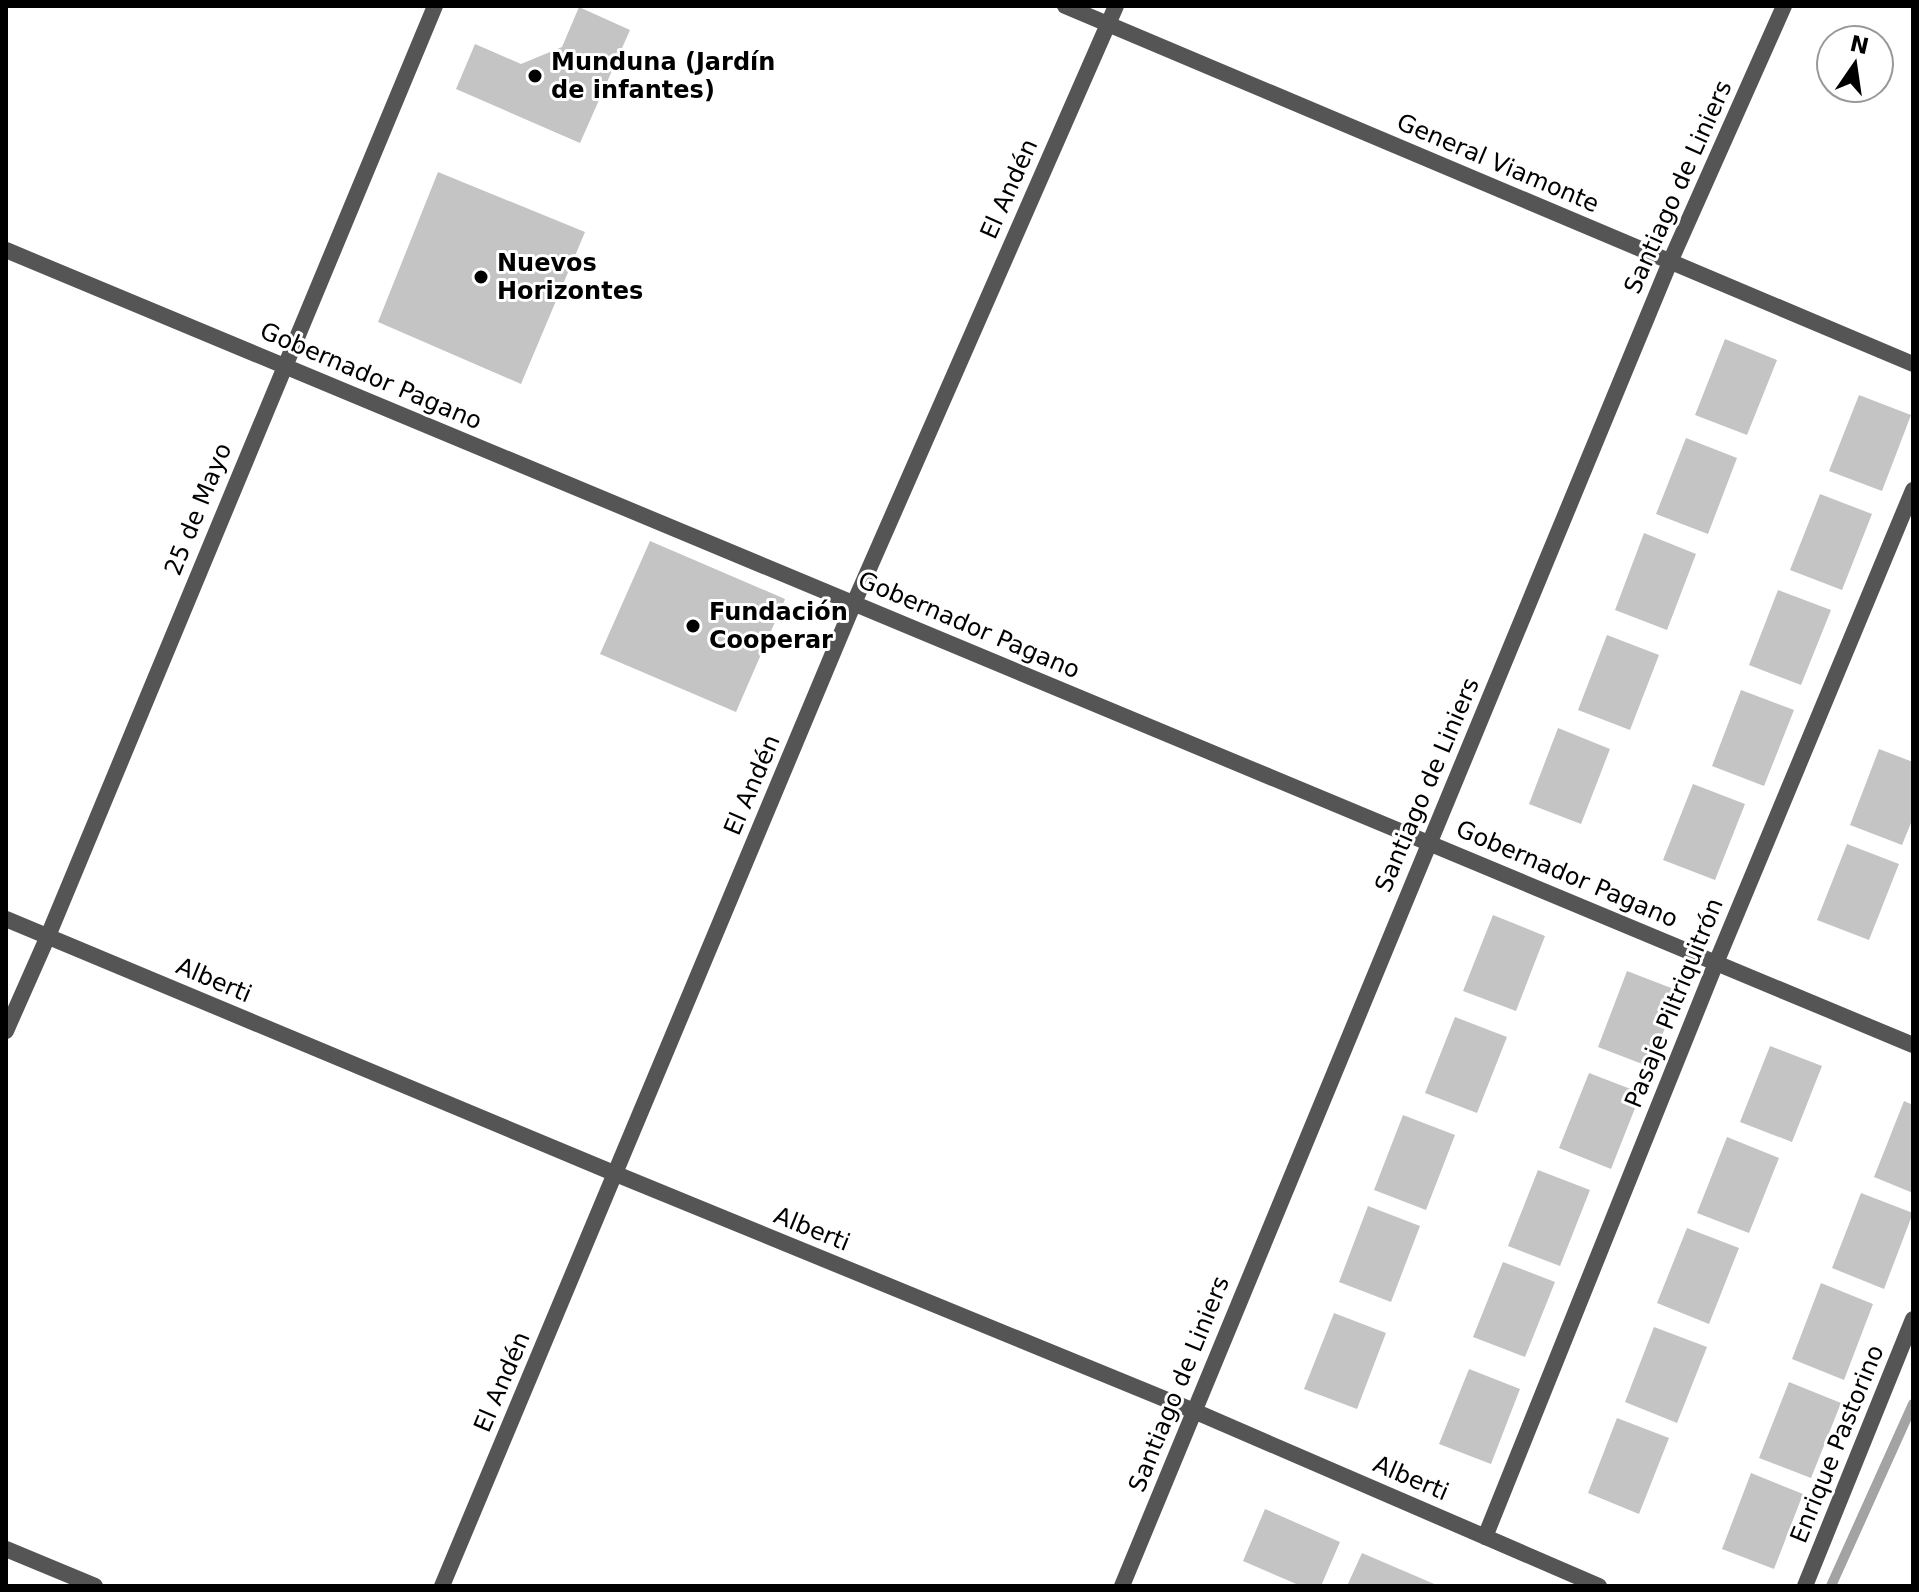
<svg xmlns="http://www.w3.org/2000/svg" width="1919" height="1592" font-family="'DejaVu Sans',sans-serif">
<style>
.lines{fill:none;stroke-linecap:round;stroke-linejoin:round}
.stream{stroke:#a3a3a3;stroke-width:10}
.building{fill:#c4c4c4}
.minor{stroke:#555;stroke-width:16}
.poi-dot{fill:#000;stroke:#fff;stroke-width:3}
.labels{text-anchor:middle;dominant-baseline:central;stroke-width:6;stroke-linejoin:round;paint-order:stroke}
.poi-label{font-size:24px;font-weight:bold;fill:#000;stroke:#fff;text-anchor:start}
.street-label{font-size:24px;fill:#000;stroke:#fff}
</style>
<rect width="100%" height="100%" fill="#fff"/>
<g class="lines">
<path class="stream" d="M1831,1586L1913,1404"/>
</g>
<path class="building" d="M579,7L630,30L580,143L456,89L475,44L521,64L562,47Z
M438,172L585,232L521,384L378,322Z
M1725,339L1777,360L1747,435L1695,415Z
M1859,395L1911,415L1882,491L1829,471Z
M1686,438L1737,458L1708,534L1656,514Z
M1820,494L1872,514L1842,590L1790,570Z
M1644,533L1696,554L1667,630L1615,610Z
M650,541L785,599L736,712L600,654Z
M1778,590L1831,610L1801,685L1749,665Z
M1607,635L1659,655L1630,730L1578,710Z
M1741,690L1794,710L1764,786L1712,766Z
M1558,728L1610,749L1581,824L1529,804Z
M1879,749L1913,762V818L1902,845L1850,825Z
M1693,784L1745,804L1715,880L1663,860Z
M1847,844L1899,864L1869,940L1817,920Z
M1493,915L1545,936L1516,1011L1463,991Z
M1627,971L1679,991L1650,1067L1598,1047Z
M1455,1017L1507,1037L1477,1113L1425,1093Z
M1770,1046L1822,1066L1792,1142L1740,1122Z
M1589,1073L1641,1093L1611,1169L1559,1148Z
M1904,1101L1913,1105V1193L1874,1177Z
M1403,1115L1455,1135L1426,1210L1374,1190Z
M1727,1137L1779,1158L1749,1233L1697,1213Z
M1538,1170L1590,1190L1560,1266L1508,1246Z
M1861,1193L1913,1213L1884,1289L1832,1268Z
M1368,1206L1420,1226L1391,1302L1339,1282Z
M1687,1228L1739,1248L1709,1324L1657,1303Z
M1503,1262L1555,1282L1525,1357L1473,1337Z
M1821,1283L1873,1304L1844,1380L1792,1359Z
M1334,1313L1386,1333L1357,1409L1304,1389Z
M1654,1327L1707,1347L1677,1423L1625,1402Z
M1469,1369L1520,1389L1491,1464L1439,1444Z
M1789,1382L1841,1403L1811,1478L1759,1458Z
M1617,1418L1669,1438L1639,1514L1588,1493Z
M1751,1473L1803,1494L1774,1569L1722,1549Z
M1265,1509L1340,1542L1321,1586H1301L1243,1561Z
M1362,1553L1439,1586H1347Z"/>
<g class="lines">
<path class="minor" d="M1065,6L1913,364
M6,250L1913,1045
M6,919L616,1174L1194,1411L1599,1586
M6,1031L48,936L435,6
M1485,1537L1716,963L1913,490
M6,1549L95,1586
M442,1586L854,603L1116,6
M1122,1586L1670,262L1784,6
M1805,1586L1913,1319"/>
</g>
<g class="poi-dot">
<circle cx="535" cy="76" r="8"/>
<circle cx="481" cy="277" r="8"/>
<circle cx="693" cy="626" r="8"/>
</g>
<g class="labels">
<g class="poi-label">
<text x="551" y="62">Munduna (Jardín<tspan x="551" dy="28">de infantes)</tspan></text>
<text x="497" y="263">Nuevos<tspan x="497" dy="28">Horizontes</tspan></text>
<text x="709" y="612">Fundación<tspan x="709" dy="28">Cooperar</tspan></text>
</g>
<g class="street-label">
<text transform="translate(1498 163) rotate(23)">General Viamonte</text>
<text transform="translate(1678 187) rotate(-66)">Santiago de Liniers</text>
<text transform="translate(1009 189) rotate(-66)">El Andén</text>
<text transform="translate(371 376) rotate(23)">Gobernador Pagano</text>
<text transform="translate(198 509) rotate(-68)">25 de Mayo</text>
<text transform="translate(969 625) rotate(23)">Gobernador Pagano</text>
<text transform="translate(752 785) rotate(-67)">El Andén</text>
<text transform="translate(1427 785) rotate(-67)">Santiago de Liniers</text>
<text transform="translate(1567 874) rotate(23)">Gobernador Pagano</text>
<text transform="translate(214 980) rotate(23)">Alberti</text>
<text transform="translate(1674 1003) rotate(-68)">Pasaje Piltriquitrón</text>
<text transform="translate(812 1229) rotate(22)">Alberti</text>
<text transform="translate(502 1382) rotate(-67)">El Andén</text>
<text transform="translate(1179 1384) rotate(-68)">Santiago de Liniers</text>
<text transform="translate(1837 1444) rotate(-68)">Enrique Pastorino</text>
<text transform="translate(1411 1478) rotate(23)">Alberti</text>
</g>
</g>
<rect width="1919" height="1592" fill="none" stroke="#000000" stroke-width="16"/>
<g transform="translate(1855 64) rotate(13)"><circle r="38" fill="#ffffff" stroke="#999999" stroke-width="2"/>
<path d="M0-6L14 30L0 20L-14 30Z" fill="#000000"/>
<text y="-12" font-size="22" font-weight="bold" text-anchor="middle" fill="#000000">N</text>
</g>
</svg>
